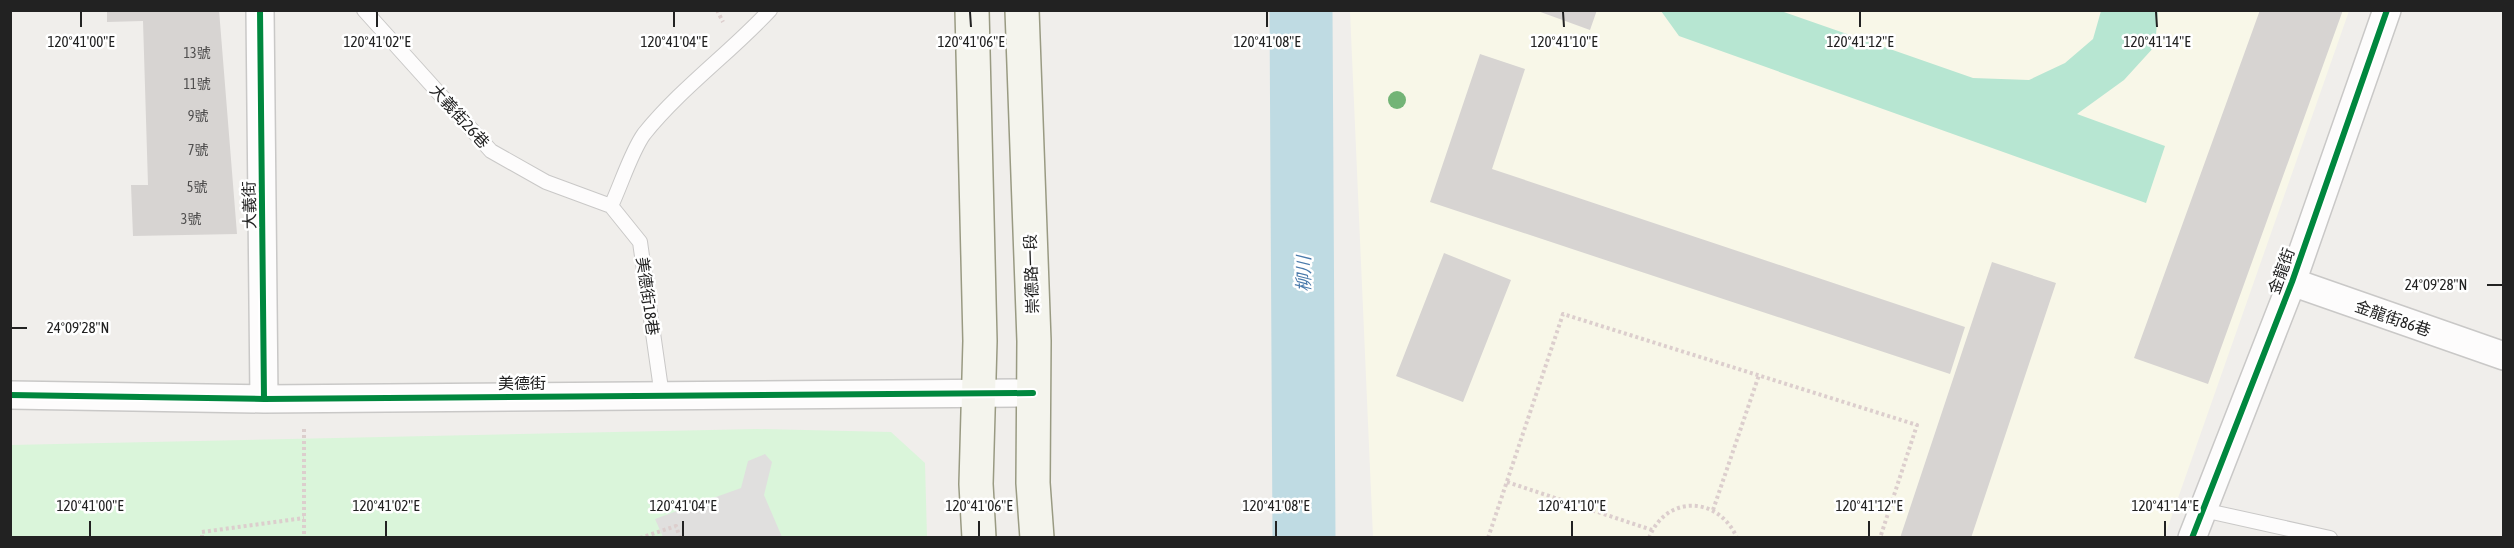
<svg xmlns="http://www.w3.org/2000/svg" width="2514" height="548" font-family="'Asap Condensed','Noto Sans TC',sans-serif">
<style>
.education{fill:#f8f7e8}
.park{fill:#daf5da}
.pitch{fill:#b7e6d2}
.parking{fill:#e0dfde}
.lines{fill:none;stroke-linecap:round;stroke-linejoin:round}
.river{stroke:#bfdbe3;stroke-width:63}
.building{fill:#d7d4d2}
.service-casing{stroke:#c9c8c7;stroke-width:16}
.minor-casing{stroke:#c9c8c7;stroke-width:30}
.secondary-casing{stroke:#999a82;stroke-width:36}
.path{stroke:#dccecd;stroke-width:4;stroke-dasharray:3 3;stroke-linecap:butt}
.service{stroke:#fdfcfc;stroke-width:14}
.minor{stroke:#fdfcfc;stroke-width:27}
.secondary{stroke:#f4f4ed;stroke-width:33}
.cycleway-casing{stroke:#fff;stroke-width:10}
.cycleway{stroke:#00873e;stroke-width:6}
.tree{fill:#73b476}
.ticks{fill:none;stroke:#222;stroke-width:2}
.labels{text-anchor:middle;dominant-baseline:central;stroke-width:5;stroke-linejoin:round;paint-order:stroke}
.number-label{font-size:14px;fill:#4f4e4e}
.street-label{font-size:16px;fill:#222;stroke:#fff}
.water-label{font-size:18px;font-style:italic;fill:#4a7aab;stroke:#fff}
.ticks-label{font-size:15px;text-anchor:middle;fill:#222;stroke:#fff;stroke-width:5;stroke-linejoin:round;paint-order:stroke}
</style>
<rect width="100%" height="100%" fill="#f0eeeb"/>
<path class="education" d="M1350,11H2349L2164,538L1373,537Z"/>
<path class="park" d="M757,429L891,432L925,463L927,537H11L10,445Z"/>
<path class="pitch" d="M1661,11H1781L1973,78L2029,80L2065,63L2093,39L2101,11H2158L2155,46L2124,80L2077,114L2165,146L2146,203L1679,36Z"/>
<path class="parking" d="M765,454L772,462L764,495L782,537H663L655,519L741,488L748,461Z"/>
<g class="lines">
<path class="river" d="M1301,10L1304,538"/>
</g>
<path class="building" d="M107,10H219L237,234L133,236L131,185H148L143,21L107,22Z
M1535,10H1597L1590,30Z
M2260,10H2343L2208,384L2134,358Z
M1480,54L1525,69L1492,169L1965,327L1950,374L1430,202Z
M1444,253L1511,280L1463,402L1396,376Z
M1992,262L2056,283L1971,538H1900Z"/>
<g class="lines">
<defs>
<path id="service" d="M364,10L491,151L546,182L611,206
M611,206C621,185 631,152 644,134C681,88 730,53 770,10
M611,206L640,242L662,396
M2203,510L2330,538"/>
<path id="minor" d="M260,10L264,399
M2292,282L2504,356
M10,395L264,399L1033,393
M2192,538L2292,282L2387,10"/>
<path id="secondary" d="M972,10L980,341L976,484L979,538
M1022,10L1034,341L1033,483L1037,538"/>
</defs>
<use href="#service" class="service-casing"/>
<use href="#minor" class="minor-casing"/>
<use href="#secondary" class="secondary-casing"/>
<path class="path" d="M717,10L723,22
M304,429V538
M1507,482L1652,530
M1713,510L1759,375
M202,538V532L304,518
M640,538L676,526L680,538
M1488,538L1563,314L1917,425L1880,538
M1649,538C1666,494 1719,496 1737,538"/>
<use href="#service" class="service"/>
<use href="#minor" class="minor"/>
<use href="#secondary" class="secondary"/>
<defs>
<path id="cycleway" d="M260,10L264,399
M10,395L264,399L1033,393
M2192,538L2292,282L2387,10"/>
</defs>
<use href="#cycleway" class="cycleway-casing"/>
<use href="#cycleway" class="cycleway"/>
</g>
<circle class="tree" cx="1397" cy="100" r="9"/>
<path class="ticks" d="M81,12V27M377,12V27M674,12V27M970,12L971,27M1267,12V27M1563,12L1564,27M1860,12V27M2156,12L2157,27M2487,285H2502M12,328H27M90,521V536M386,521V536M683,521V536M979,521V536M1276,521V536M1572,521V536M1869,521V536M2165,521V536"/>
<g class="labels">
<g class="number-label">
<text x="197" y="53">13號</text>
<text x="197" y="84">11號</text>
<text x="198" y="116">9號</text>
<text x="198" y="150">7號</text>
<text x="197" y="187">5號</text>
<text x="191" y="219">3號</text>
</g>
<g class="street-label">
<text transform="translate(460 116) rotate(48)">大義街26巷</text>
<text transform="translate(249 205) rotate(-91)">大義街</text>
<text transform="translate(2281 271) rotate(-70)">金龍街</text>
<text transform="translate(1031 274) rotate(-92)">崇德路一段</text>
<text transform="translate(648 296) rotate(82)">美德街18巷</text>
<text transform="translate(2393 318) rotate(19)">金龍街86巷</text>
<text x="522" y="383">美德街</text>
</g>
<g class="water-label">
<text transform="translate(1303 274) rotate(-90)">柳川</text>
</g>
</g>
<g class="ticks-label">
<text x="81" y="47">120°41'00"E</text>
<text x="377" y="47">120°41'02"E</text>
<text x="674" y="47">120°41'04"E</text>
<text x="971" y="47">120°41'06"E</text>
<text x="1267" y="47">120°41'08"E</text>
<text x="1564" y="47">120°41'10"E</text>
<text x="1860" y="47">120°41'12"E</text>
<text x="2157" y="47">120°41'14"E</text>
<text x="2436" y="290">24°09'28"N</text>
<text x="78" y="333">24°09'28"N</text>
<text x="90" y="511">120°41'00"E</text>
<text x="386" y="511">120°41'02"E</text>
<text x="683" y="511">120°41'04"E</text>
<text x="979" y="511">120°41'06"E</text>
<text x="1276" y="511">120°41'08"E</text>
<text x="1572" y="511">120°41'10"E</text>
<text x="1869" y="511">120°41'12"E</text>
<text x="2165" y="511">120°41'14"E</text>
</g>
<rect width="2514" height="548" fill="none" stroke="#222222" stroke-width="24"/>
</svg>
